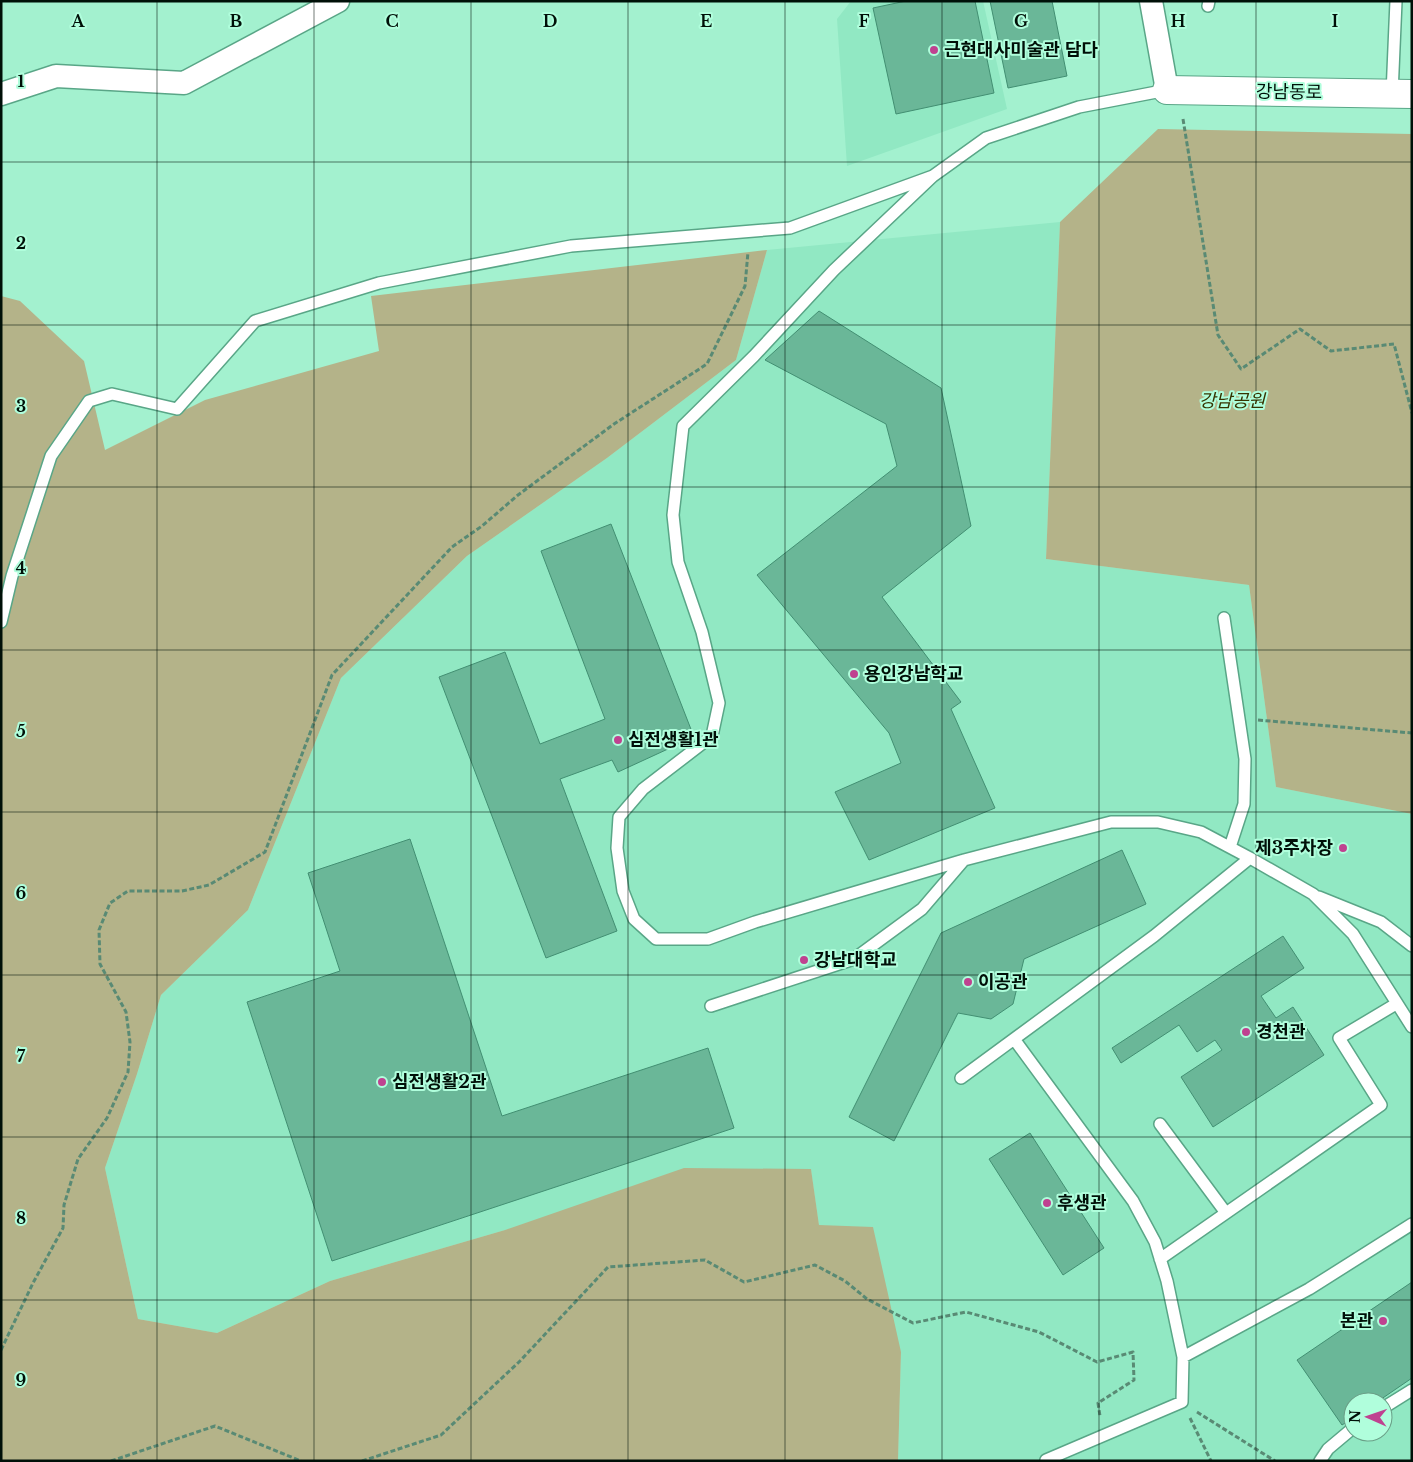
<svg xmlns="http://www.w3.org/2000/svg" width="1413" height="1462" font-family="'Libre Baskerville','Noto Sans KR',serif">
<style>
.built{fill:#91e8c3;fill-rule:evenodd}
.green{fill:#b4b389}
.building{fill:#6ab798;stroke:#428f72}
.lines{fill:none;stroke-linecap:round;stroke-linejoin:round}
.service-casing{stroke:#59a687;stroke-width:14}
.minor-casing{stroke:#59a687;stroke-width:25}
.tertiary-casing{stroke:#59a687;stroke-width:30}
.path{stroke:#598a74;stroke-width:3;stroke-dasharray:5 2.5;stroke-linecap:butt}
.service{stroke:#fff;stroke-width:11}
.minor{stroke:#fff;stroke-width:22}
.tertiary{stroke:#fff;stroke-width:28}
.grid{fill:none;stroke:#001008;stroke-width:1;stroke-opacity:0.55}
.poi-dot{fill:#bf4290;stroke:#b0fedc;stroke-width:2}
.labels{text-anchor:middle;dominant-baseline:central;stroke-width:4;stroke-linejoin:round;paint-order:stroke}
.poi-label{font-size:18px;font-weight:bold;fill:#001008;stroke:#b0fedc;text-anchor:start}
.street-label{font-size:18px;fill:#001008;stroke:#b0fedc}
.park-label{font-size:18px;font-style:italic;fill:#363300;stroke:#b0fedc}
.grid-label{font-size:16px;text-anchor:middle;font-weight:bold;fill:#001008;stroke:#b0fedc;stroke-width:4;stroke-linejoin:round;paint-order:stroke}
</style>
<rect width="100%" height="100%" fill="#a3f1cf"/>
<path class="built" d="M851,1H983L1007,109L847,166L837,19Z
M1060,222L1046,559L1249,585L1276,787L1412,814V1461H898L901,1352L819,1225L811,1170L505,1230L330,1281L217,1333L138,1319L105,1168L137,1074L161,995L248,910L341,678L467,556L607,458L736,360L767,250ZM1353,1402H1383V1432H1353Z"/>
<path class="green" d="M1158,129L1412,134V814L1276,787L1249,585L1046,559L1060,222Z
M767,250L736,360L607,458L467,556L341,678L248,910L161,995L137,1074L105,1168L138,1319L217,1333L330,1281L505,1230L684,1168L811,1169L819,1225L873,1227L901,1352L898,1461H1V296L20,301L84,361L105,450L205,400L379,351L371,296Z"/>
<path class="building" d="M906,1H975L994,93L896,114L873,8Z
M990,1H1052L1067,76L1008,88Z
M819,311L941,388L971,526L882,597L961,702L951,709L995,808L869,860L835,792L901,763L889,733L757,575L897,466L886,424L765,360Z
M611,524L694,737L618,772L612,760L560,779L617,931L546,958L439,677L505,652L540,744L605,719L541,551Z
M410,839L502,1116L708,1048L734,1128L332,1261L247,1002L340,971L308,873Z
M1122,850L1146,904L1024,959L1013,1004L991,1019L958,1013L894,1141L849,1117L941,933Z
M1283,936L1304,968L1261,996L1276,1018L1293,1007L1324,1055L1213,1127L1181,1077L1222,1050L1215,1040L1197,1052L1179,1025L1121,1063L1112,1048Z
M1030,1133L1104,1248L1063,1275L989,1159Z
M1412,1282V1378L1377,1402H1353V1418L1342,1425L1297,1360Z"/>
<g class="lines">
<defs>
<path id="service" d="M1208,6L1209,1
M1392,94L1396,1
M933,176L834,270L754,356L683,426L673,515L678,562L702,632L719,703L712,736L643,789L619,817L617,848L623,891L634,919L656,939H708L755,922L964,860L1111,822H1158L1201,832L1250,858
M1224,618L1245,759L1244,804L1230,847
M1,622L12,576L51,456L89,401L112,394L177,409L255,321L379,283L571,246L790,228L933,176L986,138L1079,107L1167,90
M1319,897L1381,922L1412,946
M711,1006L854,959L922,909L964,860
M1014,1039L1133,1201L1155,1242L1167,1281L1183,1357L1182,1402L1046,1460
M961,1078L1154,936L1250,858L1313,894L1353,934L1412,1027
M1160,1124L1226,1213
M1160,1259L1381,1105L1339,1038L1396,1004
M1183,1357L1309,1289L1412,1224
M1383,1408L1412,1390
M1320,1461L1328,1449L1353,1428"/>
<path id="minor" d="M1151,1L1167,90
M1,94L56,76L184,83L338,1"/>
<path id="tertiary" d="M1167,90L1412,94"/>
</defs>
<use href="#service" class="service-casing"/>
<use href="#minor" class="minor-casing"/>
<use href="#tertiary" class="tertiary-casing"/>
<path class="path" d="M1183,119L1218,335L1241,369L1300,329L1331,351L1394,344L1412,413
M1258,720L1412,733
M1,1350L33,1283L63,1228L64,1205L78,1159L107,1118L128,1072L130,1042L126,1012L100,964L99,930L110,903L128,891H182L209,885L265,852L332,675L452,547L482,526L518,495L614,424L707,364L745,286L748,252
M1197,1412L1275,1461
M1190,1418L1211,1461
M111,1461L215,1426L301,1461
M362,1461L441,1435L519,1362L608,1267L705,1260L744,1282L815,1265L845,1281L867,1299L913,1323L966,1312L1039,1332L1097,1362L1133,1352L1134,1380L1098,1403L1100,1416"/>
<use href="#service" class="service"/>
<use href="#minor" class="minor"/>
<use href="#tertiary" class="tertiary"/>
</g>
<path class="grid" d="M157,1V1461M314,1V1461M471,1V1461M628,1V1461M785,1V1461M942,1V1461M1099,1V1461M1256,1V1461M1,162H1412M1,325H1412M1,487H1412M1,650H1412M1,812H1412M1,975H1412M1,1137H1412M1,1300H1412"/>
<g class="poi-dot">
<circle cx="934" cy="50" r="5"/>
<circle cx="854" cy="674" r="5"/>
<circle cx="618" cy="740" r="5"/>
<circle cx="1343" cy="848" r="5"/>
<circle cx="804" cy="960" r="5"/>
<circle cx="968" cy="982" r="5"/>
<circle cx="1246" cy="1032" r="5"/>
<circle cx="382" cy="1082" r="5"/>
<circle cx="1047" cy="1203" r="5"/>
<circle cx="1383" cy="1321" r="5"/>
</g>
<g class="labels">
<g class="poi-label">
<text x="944" y="50">근현대사미술관 담다</text>
<text x="864" y="674">용인강남학교</text>
<text x="628" y="740">심전생활1관</text>
<text x="1333" y="848" text-anchor="end">제3주차장</text>
<text x="814" y="960">강남대학교</text>
<text x="978" y="982">이공관</text>
<text x="1256" y="1032">경천관</text>
<text x="392" y="1082">심전생활2관</text>
<text x="1057" y="1203">후생관</text>
<text x="1373" y="1321" text-anchor="end">본관</text>
</g>
<g class="street-label">
<text transform="translate(1289 92) rotate(1)">강남동로</text>
</g>
<g class="park-label">
<text x="1232" y="401">강남공원</text>
</g>
</g>
<g class="grid-label">
<text x="78" y="27">A</text>
<text x="236" y="27">B</text>
<text x="392" y="27">C</text>
<text x="550" y="27">D</text>
<text x="706" y="27">E</text>
<text x="864" y="27">F</text>
<text x="1021" y="27">G</text>
<text x="1178" y="27">H</text>
<text x="1335" y="27">I</text>
<text x="21" y="87">1</text>
<text x="21" y="249">2</text>
<text x="21" y="412">3</text>
<text x="21" y="574">4</text>
<text x="21" y="737">5</text>
<text x="21" y="899">6</text>
<text x="21" y="1062">7</text>
<text x="21" y="1224">8</text>
<text x="21" y="1386">9</text>
</g>
<rect width="1413" height="1462" fill="none" stroke="#001008" stroke-width="5"/>
<g transform="translate(1368 1417) rotate(272)"><circle r="24" fill="#b0fedc" stroke="#6a9f87"/>
<path d="M0-4L9 19L0 12L-9 19Z" fill="#bf4290"/>
<text y="-8" font-size="14" font-weight="bold" text-anchor="middle" fill="#001008">N</text>
</g>
</svg>
